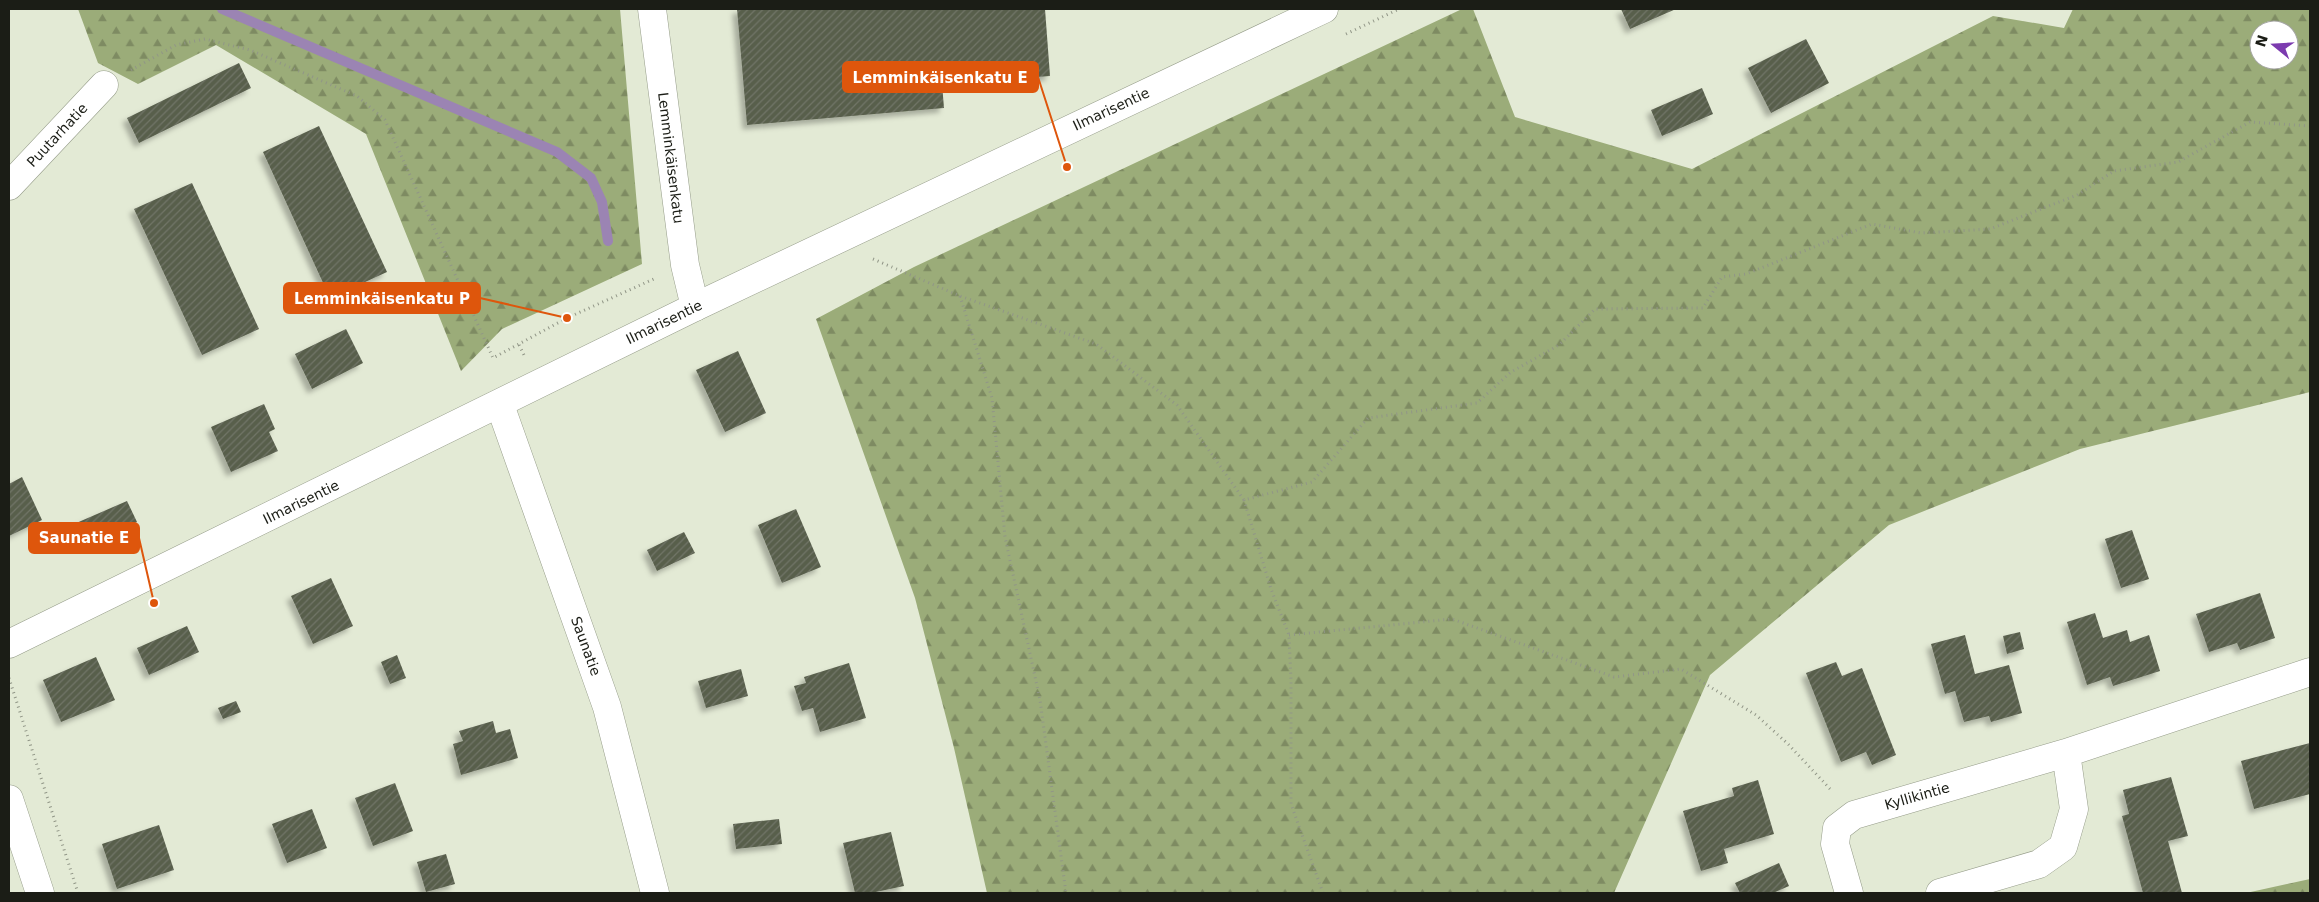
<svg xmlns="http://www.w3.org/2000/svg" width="2319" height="902" font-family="'DejaVu Sans',sans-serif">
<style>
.forest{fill:url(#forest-firs);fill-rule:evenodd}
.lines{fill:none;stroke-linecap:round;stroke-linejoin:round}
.stream{stroke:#9b84b3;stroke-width:10}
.building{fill:url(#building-hatch);filter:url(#shadow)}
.street-casing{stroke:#959c89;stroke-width:29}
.secondary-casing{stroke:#959c89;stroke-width:29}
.path{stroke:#919687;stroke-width:3;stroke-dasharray:1 4;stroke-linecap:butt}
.street{stroke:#fff;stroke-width:28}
.secondary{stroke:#fff;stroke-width:28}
.labels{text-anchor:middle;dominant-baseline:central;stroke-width:5;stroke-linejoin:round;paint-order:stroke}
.street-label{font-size:14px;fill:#1b1d16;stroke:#fff}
.leader{fill:none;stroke:#de560c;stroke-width:2}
.callout-dot{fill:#de560c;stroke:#fff;stroke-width:2}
.callout{fill:#de560c;stroke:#de560c;stroke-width:2}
.callout-label{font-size:15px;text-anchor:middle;font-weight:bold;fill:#fff}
</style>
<defs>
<pattern id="forest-firs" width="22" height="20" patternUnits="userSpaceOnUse" patternTransform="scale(1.25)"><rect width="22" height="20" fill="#9bac79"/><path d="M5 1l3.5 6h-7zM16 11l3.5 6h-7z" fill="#7e8b62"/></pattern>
<pattern id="building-hatch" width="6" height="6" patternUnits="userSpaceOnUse" patternTransform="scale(1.25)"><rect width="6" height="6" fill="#585e4c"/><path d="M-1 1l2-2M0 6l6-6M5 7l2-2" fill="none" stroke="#717567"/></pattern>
<filter id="shadow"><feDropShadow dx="-4.5" dy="4.5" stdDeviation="2.5" flood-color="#0004"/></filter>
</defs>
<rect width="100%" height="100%" fill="#e3ead5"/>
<path class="forest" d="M78,9H620L642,264L502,329L461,371L366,134L216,45L138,84L98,63Z
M1462,9H1473L1515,117L1692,169L1993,16L2064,28L2073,9H2310V392L2080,449L1889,525L1710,675L1614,893H987L954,748L915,598L816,319L914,267ZM2259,30H2289V60H2259Z
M2310,879V893H2246Z"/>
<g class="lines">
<path class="stream" d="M222,9L557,152L591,178L602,202L608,241"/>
</g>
<path class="building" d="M737,9H1045L1050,76L942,84L944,108L747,125Z
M1621,9H1676L1630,29Z
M1806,39L1829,83L1771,113L1748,68Z
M239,63L251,88L139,143L127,118Z
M1702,88L1713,114L1662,136L1651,110Z
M319,126L387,272L330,298L263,152Z
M192,183L259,329L202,355L134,209Z
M346,329L363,363L312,389L295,354Z
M738,351L766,413L725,432L696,370Z
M264,404L275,429L269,432L278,451L231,472L211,427Z
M22,477L42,520L9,536V484Z
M127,501L137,522L84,545L74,524Z
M796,509L821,567L782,583L758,525Z
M2132,530L2149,579L2121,588L2105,539Z
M684,532L695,553L657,571L647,550Z
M331,578L353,626L313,644L291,596Z
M2260,593L2275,638L2240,650L2237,643L2209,652L2196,614Z
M2095,613L2103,638L2127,630L2130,642L2149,635L2160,671L2113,686L2110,677L2087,685L2067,622Z
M187,626L199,652L149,675L137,648Z
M2020,632L2024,649L2007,654L2003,636Z
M1965,635L1975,674L2009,665L2022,713L1991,722L1989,716L1964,722L1955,691L1945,694L1931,644Z
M397,655L406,678L390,684L381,662Z
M96,657L115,700L61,722L43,680Z
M1836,662L1842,676L1862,668L1896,755L1872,765L1866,752L1841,762L1806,673Z
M849,663L866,718L820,732L813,708L802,711L794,686L806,683L804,677Z
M741,669L748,696L706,708L698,681Z
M236,701L241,712L223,719L218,708Z
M493,721L496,733L510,729L518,758L461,775L453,744L463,741L459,731Z
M2310,743V794L2254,809L2241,761Z
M2171,777L2188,836L2168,841L2182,893H2143L2122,816L2129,814L2123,790Z
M1758,780L1774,834L1724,849L1728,863L1701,871L1683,811L1734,796L1732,788Z
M395,783L413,831L373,846L355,798Z
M312,809L327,848L287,863L272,824Z
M779,819L782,844L736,849L733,824Z
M159,825L174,870L117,889L102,844Z
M891,832L904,886L871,893H855L843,843Z
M446,854L455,884L426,892L417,862Z
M1779,863L1789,886L1773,893H1740L1735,883Z"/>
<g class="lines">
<defs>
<path id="street" d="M652,9L685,265L695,307
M9,186L104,85
M500,405L607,707L655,893
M1849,893L1835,844L1837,828L1854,815L2066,753L2310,672
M1940,893L2039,864L2063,847L2074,809L2066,753"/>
<path id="secondary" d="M9,644L695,307L1324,9
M9,799L40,893"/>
</defs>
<use href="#street" class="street-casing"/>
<use href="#secondary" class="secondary-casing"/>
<path class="path" d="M1346,34L1399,9
M131,70L176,45L205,39L250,50L357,96L385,120L493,358L567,318L656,278
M873,259L960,296L1096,344L1177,405L1244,500
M960,296L992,398L1005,537L1040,700L1066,893
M519,345L524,355
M1289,635L1452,619L1614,677L1681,669L1756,715L1788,744L1832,791
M9,678L78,893
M1323,893L1291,804V681L1289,635L1271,589L1244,500L1312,482L1368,418L1477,403L1511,372L1559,345L1595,309L1703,308L1722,277L1746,274L1872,224L1921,233L1990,229L2077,195L2114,171L2178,162L2250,122L2310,126"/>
<use href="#street" class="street"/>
<use href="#secondary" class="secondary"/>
</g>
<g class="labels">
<g class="street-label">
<text transform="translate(1111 109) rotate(-25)">Ilmarisentie</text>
<text transform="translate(57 135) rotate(-47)">Puutarhatie</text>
<text transform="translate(671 158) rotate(83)">Lemminkäisenkatu</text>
<text transform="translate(664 322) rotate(-26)">Ilmarisentie</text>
<text transform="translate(301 502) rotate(-26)">Ilmarisentie</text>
<text transform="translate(586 646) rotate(70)">Saunatie</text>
<text transform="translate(1917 796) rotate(-16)">Kyllikintie</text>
</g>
</g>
<path class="leader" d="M1067 167L1038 77M567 318L480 298M154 603L139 538"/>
<g class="callout-dot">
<circle cx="1067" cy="167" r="5"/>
<circle cx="567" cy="318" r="5"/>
<circle cx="154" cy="603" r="5"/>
</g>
<g class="callout">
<rect x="843" y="62" width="195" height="30" rx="5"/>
<rect x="284" y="283" width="196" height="30" rx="5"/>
<rect x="29" y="523" width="110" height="30" rx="5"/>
</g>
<g class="callout-label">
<text x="940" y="83">Lemminkäisenkatu E</text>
<text x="382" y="304">Lemminkäisenkatu P</text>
<text x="84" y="543">Saunatie E</text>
</g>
<rect width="2319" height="902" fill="none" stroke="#1b1d16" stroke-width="20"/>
<g transform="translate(2274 45) rotate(288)"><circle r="24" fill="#ffffff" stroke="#a4a5a2"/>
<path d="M0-4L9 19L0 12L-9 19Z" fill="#7c3baf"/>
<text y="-8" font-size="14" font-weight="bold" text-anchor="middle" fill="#1b1d16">N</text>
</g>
</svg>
